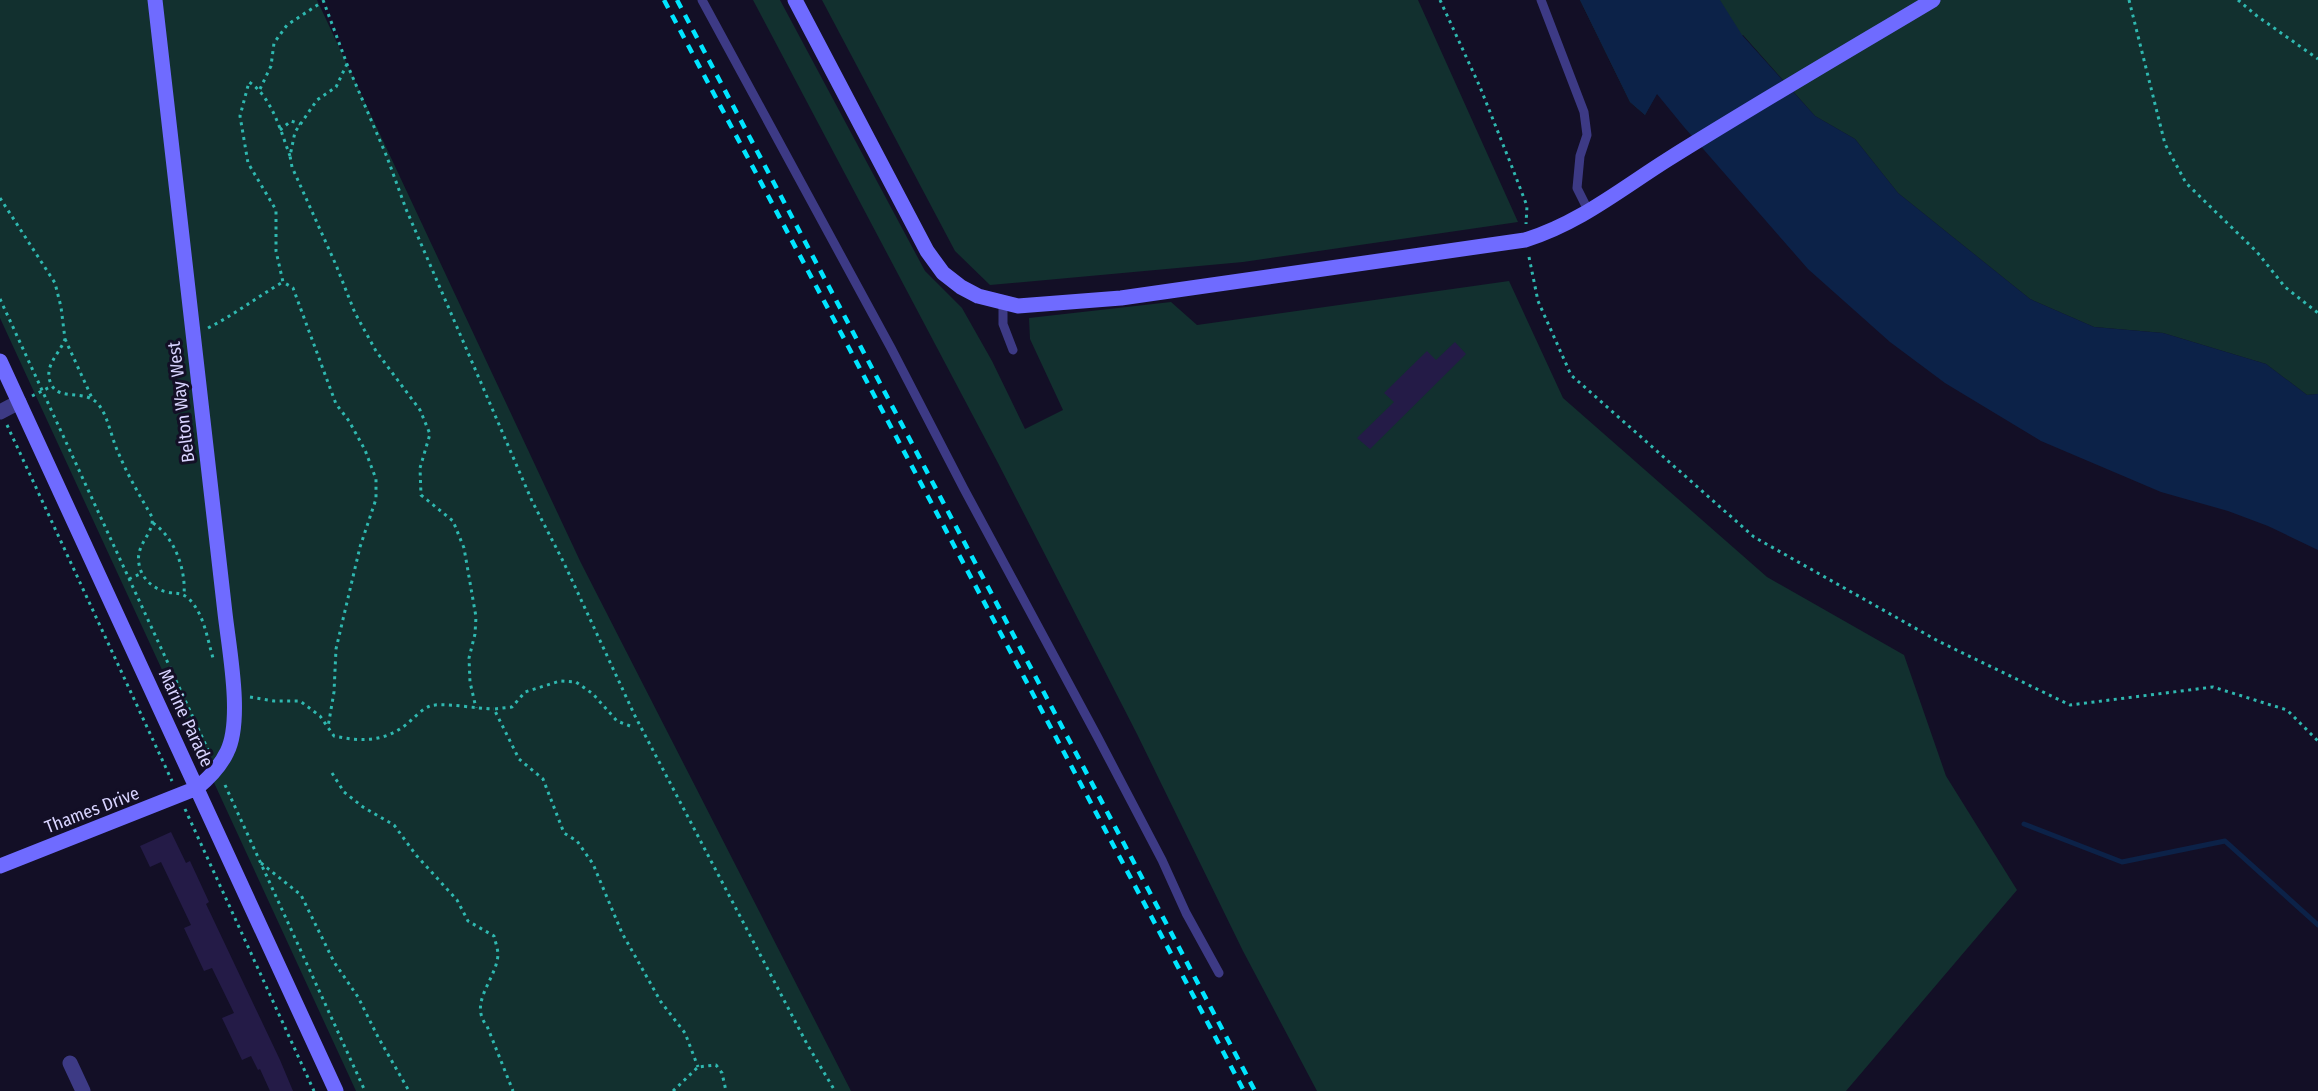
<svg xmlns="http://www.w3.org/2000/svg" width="2318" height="1091" font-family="'Fira Sans Condensed',sans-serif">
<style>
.green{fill:#12302f}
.water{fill:#0c2248}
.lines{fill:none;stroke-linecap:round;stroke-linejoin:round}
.stream{stroke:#0c2248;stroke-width:5}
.building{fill:#241b47}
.path{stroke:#2fb8b0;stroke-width:3;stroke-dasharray:3 4.5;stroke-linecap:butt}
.lane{stroke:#3d3a85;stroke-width:9}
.street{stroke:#3d3a85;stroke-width:15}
.secondary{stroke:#6f6bff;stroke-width:15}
.rail{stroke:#00e5ff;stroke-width:4.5;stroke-dasharray:9 8;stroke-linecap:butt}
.labels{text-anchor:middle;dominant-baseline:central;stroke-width:6;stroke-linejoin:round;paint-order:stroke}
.street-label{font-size:18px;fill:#d9d4ff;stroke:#130f26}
</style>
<rect width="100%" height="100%" fill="#130f26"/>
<path class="green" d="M0,0H317L581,563L851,1091H356L0,318Z
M753,0H780L925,271L962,308L992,361L1025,429L1063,410L1030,339L1029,318L1171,302L1197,325L1509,281L1563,398L1767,577L1904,655L1946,776L2017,890L1846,1091H1317L1243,951L1137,734L998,463Z
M822,0H1418L1518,222L1243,262L990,285L955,251Z
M1580,0H2318V394L2307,395L2266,364L2163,333L2094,327L2030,299L1898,193L1855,139L1815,116L1743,35L1657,93L1645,115L1630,102Z"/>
<path class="water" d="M1580,0H1720L1742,35L1815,116L1855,139L1898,193L2030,299L2094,327L2163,333L2266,364L2307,395L2318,394V550L2268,526L2228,511L2161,492L2041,441L1945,383L1890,342L1808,269L1684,127L1657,94L1645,115L1630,102Z"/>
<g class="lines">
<path class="stream" d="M2024,824L2122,862L2225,841L2318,925"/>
</g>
<path class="building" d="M1455,342L1466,354L1370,449L1357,438L1394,402L1384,393L1427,351L1436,360Z
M171,832L186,863L190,861L209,902L206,904L280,1060L293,1091H270L260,1069L258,1070L251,1056L242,1060L222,1018L234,1013L212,968L204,971L184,928L191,925L161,862L150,867L140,846Z"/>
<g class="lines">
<path class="path" d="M323,0L347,64L387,157L406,209L532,501L564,563L635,716L807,1044L835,1091
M1440,0L1480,87L1512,167L1527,206L1526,224
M2129,0L2165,144L2186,183L2257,252L2285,287L2318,313
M2238,0L2257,16L2318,59
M347,64L336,87L317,100L295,132L290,156L292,167L336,265L355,313L376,351L420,410L430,434L420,468L421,495L453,521L464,548L476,617L475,634L469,658L470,682L476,708
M260,89L271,66L274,43L287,25L319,4
M280,130L291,121L300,124
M290,156C281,132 272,97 249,82L240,116L248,163L276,210V251L283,282L293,288L336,404L349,421L365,450L376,479V499L360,547L336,649L334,692L328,727
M0,198L55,283L61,307L65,339C59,355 43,366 51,384C59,402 86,388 99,405C109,419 111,437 118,452C127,474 140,496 152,517C155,533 135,544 139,564C141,578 153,589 167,592C175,594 181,592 188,598C204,613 207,638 213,658
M1529,257L1538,301L1571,375L1754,537L1938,641L2070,705L2213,687L2287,710L2318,741
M0,299L209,752
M208,328C234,315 257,297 283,282
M65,339L92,398
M32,396L52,386
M7,425L172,781
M153,523C175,538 186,570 184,595
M129,579L142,573
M250,697L274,701H300L320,716L334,736C362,742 385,742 408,723C414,718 422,709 430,706C441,702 480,709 494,709
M630,726L617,721L593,694L576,682L560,681L525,692L512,707L494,709L519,759L543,779L564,833L577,841L593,864L622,933L661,1002L685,1033L698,1067
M332,773L344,792L363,807L394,825L416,855L457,900L468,921L494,936C495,941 498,949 498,955C496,980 468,1003 487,1026L513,1091
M225,785L365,1091
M185,809L314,1091
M261,863L301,895L334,962L358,997L378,1037L409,1091
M673,1091L698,1067L716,1065L722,1073L726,1091"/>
<path class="lane" d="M702,0L891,348L964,489L1097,736L1162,860L1186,913L1219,973
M1541,0L1584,112L1587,135L1580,156L1577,188L1589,212
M1003,303V324L1013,350"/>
<path class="street" d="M0,412L19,402
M70,1063L83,1091"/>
<path class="secondary" d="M795,0L927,251L943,273L961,287L978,296L1018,306L1121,298L1525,240C1578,224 1621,189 1667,160C1755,105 1844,53 1933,0
M0,361L336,1091
M0,866L197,788C209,778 220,767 227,752C243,720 229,649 225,613L155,0"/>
<path class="rail" d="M664,0L1244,1091
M677,0L1255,1091"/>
</g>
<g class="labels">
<g class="street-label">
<text transform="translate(181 402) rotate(-97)">Belton Way West</text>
<text transform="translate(186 718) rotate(65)">Marine Parade</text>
<text transform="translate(92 810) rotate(-21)">Thames Drive</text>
</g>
</g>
</svg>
